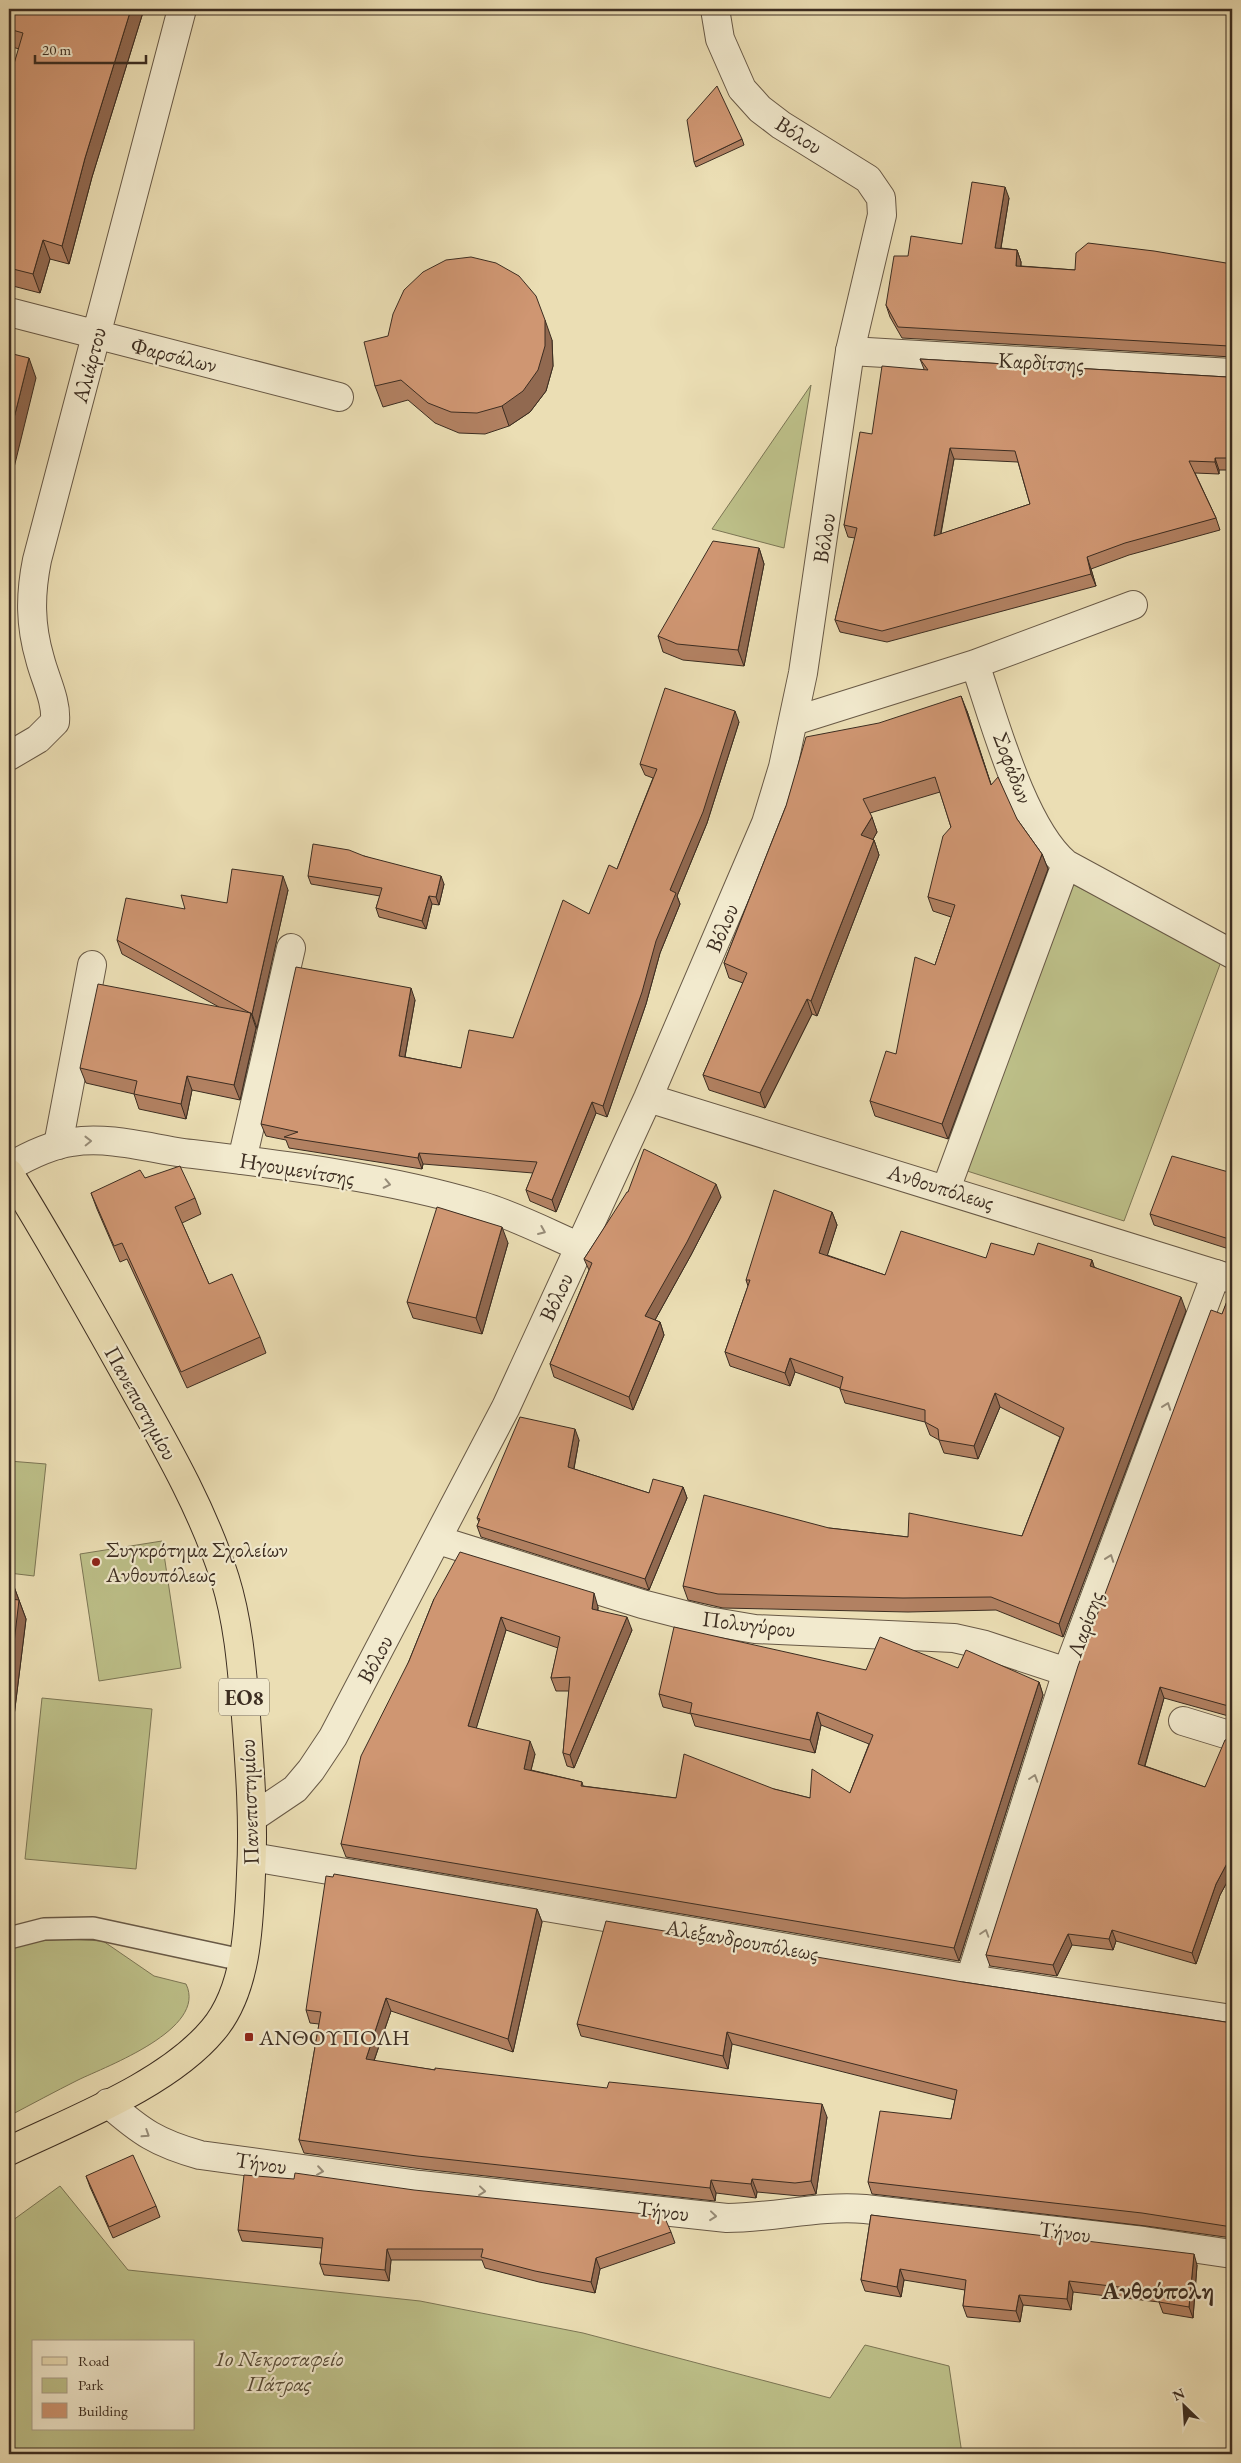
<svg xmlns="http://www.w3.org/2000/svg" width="1241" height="2463" font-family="'EB Garamond',serif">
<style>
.green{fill:#bdc089;stroke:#7c7655;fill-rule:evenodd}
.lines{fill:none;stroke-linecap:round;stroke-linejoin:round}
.service-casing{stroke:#685946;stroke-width:24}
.minor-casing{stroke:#685946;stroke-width:30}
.tertiary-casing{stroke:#685946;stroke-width:30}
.primary-casing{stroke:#3c2d21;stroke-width:30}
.service{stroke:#f2eace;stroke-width:21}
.minor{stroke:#f2eace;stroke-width:28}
.tertiary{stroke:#f2eace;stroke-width:28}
.primary{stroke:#ebdeb4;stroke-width:28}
.wall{fill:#b28162;stroke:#3c2d21;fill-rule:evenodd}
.shaded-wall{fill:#916950;stroke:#3c2d21}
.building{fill:#cf9672;stroke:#3c2d21;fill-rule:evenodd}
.oneway{stroke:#978c78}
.poi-dot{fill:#8f2418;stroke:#f2eace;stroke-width:2}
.labels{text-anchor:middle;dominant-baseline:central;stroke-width:4.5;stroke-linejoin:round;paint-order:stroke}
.shield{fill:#f2eace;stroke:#736655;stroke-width:1}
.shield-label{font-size:21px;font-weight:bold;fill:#3c2d21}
.street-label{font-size:22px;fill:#3c2d21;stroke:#f2eace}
.poi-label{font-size:22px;fill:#3c2d21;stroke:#f2eace;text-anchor:start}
.park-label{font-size:22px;font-style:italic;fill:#564a36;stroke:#f2eace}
.quarter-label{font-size:25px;font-weight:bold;fill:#3c2d21;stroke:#f2eace}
</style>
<rect width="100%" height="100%" fill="#ebdeb4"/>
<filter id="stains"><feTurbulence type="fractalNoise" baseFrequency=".004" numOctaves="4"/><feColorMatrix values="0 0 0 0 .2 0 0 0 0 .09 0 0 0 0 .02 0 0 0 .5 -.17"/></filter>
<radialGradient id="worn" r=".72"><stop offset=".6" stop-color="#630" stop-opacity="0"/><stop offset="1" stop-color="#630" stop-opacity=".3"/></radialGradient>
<path class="green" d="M811,385L784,548L712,529Z
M1072,884L1222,959L1124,1221L964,1170Z
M9,1461L46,1464L34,1576L9,1573Z
M162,1541L181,1668L99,1681L80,1554Z
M42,1698L152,1709L136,1869L25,1859Z
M67,1939L103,1941L154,1976L186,1984C208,2029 107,2066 78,2080C54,2092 32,2104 9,2116V1947L38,1941Z
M60,2186L128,2270L420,2301L583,2333L830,2398L865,2345L949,2366L962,2454H9V2223ZM34,2342H194V2429H34Z"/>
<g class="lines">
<defs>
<path id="service" d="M9,1938L44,1929L93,1928L242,1960"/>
<path id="minor" d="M9,312L339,397
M850,351L1232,373
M975,664C994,719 1022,827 1066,864L1232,954
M794,721L975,664L1133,605
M9,756L38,739L55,722C57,701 45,679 40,659C30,625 30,595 37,560L182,9
M58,1145L92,965
M242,1160L291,948
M946,1189L1066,864
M438,1540L642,1604L708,1621L755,1629L954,1638L985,1645L1067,1672
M1183,1721L1232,1736
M252,1857L970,1979L1232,2019
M970,1979L1067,1672L1216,1274
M108,2103C141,2132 157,2143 200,2155L420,2185L727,2218C773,2218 820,2205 865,2209L1144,2241L1232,2254"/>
<path id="tertiary" d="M648,1098L1232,1279
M9,1167C28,1156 50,1145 72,1142C108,1136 149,1148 184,1153C283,1165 386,1177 482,1206C515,1216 548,1233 580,1247
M252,1818L295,1789L311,1770L333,1737L506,1407L648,1098L766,823L783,767L803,673L850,351L882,215L881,198L868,179L781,125L760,109L742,89L720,39L715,9"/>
<path id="primary" d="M9,1173C51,1241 90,1310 129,1380C165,1444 203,1509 225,1579C239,1624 242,1671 246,1717C250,1769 254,1822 251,1874C249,1925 247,1990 213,2030C167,2085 73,2120 9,2151"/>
</defs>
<use href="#service" class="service-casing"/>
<use href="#minor" class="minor-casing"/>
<use href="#tertiary" class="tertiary-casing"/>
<use href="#primary" class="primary-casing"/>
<use href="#service" class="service"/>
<use href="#minor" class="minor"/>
<use href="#tertiary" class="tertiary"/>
<use href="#primary" class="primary"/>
</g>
<path class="wall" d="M9,9H144L92,177L69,264L50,259L40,293L9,285V81L19,49L9,46Z
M742,139L744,145L696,167L694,162Z
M1009,198L1001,248L1017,250L1021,262V266L1075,270L1232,264V357L902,338L890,317L886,305L908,256L962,244Z
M388,336L552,340L553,366L546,391L530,412L509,426L485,434L459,433L435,423L408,400L383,407L375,386Z
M920,359L1227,377L1232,376V470H1219V474L1195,473L1216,518L1220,530L1129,555L1091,569L1096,586L887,642L840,632L835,620L855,538L848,537L844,525L872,434L924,369ZM954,459L1018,462L1030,504L941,534Z
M759,548L764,564L744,666L683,660L663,652L658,636Z
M967,711L991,784L1017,819L1042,854L1048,869L948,1139L875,1116L870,1101L896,1054L935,965L951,917L933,911L928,897L951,827L940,792L870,813L877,832L873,839L874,840L879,855L817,1016L812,1014L765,1108L709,1090L703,1075L743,983L729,978L724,963L786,806Z
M739,722L707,823L677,896L680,904L660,953L646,1004L607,1117L596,1113L556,1212L530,1201L526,1190L533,1173L423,1164L422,1169L289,1148L286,1140L266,1136L261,1124L415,1000L405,1057L461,1068L513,1038L617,869L653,778L645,775L640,764Z
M364,856L444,884L439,905L432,904L426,929L379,917L376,908L380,896L311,884L308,876Z
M288,890L240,1100L192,1090L186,1119L139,1109L134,1094L86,1083L80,1068L219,1007L122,954L117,940L185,909L227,903Z
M1232,1173V1250L1154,1225L1150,1214Z
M145,1178L195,1198L201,1214L182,1223L209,1284L260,1337L266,1353L187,1388L127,1259L120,1262L97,1209L91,1193Z
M628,1192L721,1197L691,1255L655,1320L660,1322L664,1335L633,1410L554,1377L550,1364L589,1270L584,1259Z
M832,1212L837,1225L827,1255L885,1275L986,1258L1034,1255L1092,1260L1094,1267L1186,1311L1063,1637L996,1610L908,1612L723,1608L688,1600L683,1586L829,1528L908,1537L1022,1536L1060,1437L1000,1407L978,1459L944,1453L939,1440L930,1435L925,1422L845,1403L840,1389V1388L795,1372L790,1386L730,1366L725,1352L748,1286L746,1280Z
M508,1243L482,1334L413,1318L407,1302Z
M1232,1288V1717L1164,1698L1145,1766L1205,1787L1232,1738V1873L1220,1895L1196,1964L1116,1941L1113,1950L1072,1945L1057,1976L990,1966L986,1955Z
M579,1440L574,1469L649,1493L683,1487L687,1498L649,1590L481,1537L477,1526L479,1522L477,1518Z
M9,1584H13L26,1619L14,1716L9,1715Z
M434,1599L598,1607V1611L632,1630L574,1768L567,1766L563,1753L569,1691H556L551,1678L558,1648L506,1630L476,1728L535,1754L531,1770L582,1782L583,1786L676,1798L774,1789L810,1798L850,1793L869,1744L821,1725L815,1753L695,1726L691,1714L663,1707L659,1694L866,1670L958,1668L1039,1682L1043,1695L959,1961L346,1857L341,1844L409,1661Z
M537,1909L542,1922L513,2052L391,2011L374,2061L435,2070L827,2117L816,2194L800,2196L757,2192L756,2198L716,2193L715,2201L422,2169L304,2153L299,2140L319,2024L310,2023L306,2010Z
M963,1982L1232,2023V2238L1146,2226L872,2194L868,2182L951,2119L955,2100L732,2044L728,2069L581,2036L577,2024Z
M86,2176L156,2206L160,2217L113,2238L90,2187Z
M871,2215L1197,2265L1193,2318L1163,2313L1159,2302L1073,2292L1071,2310L1023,2305L1020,2322L967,2317L963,2306L965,2290L904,2280L901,2297L865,2291L861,2280Z
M238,2230L671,2232L675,2243L600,2269L595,2293L539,2282L485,2268L482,2260H391L389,2281L324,2275L320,2264L322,2248L242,2241Z"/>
<path class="shaded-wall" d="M131,9H144L92,177L69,264L62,246L85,158Z
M1005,187L1009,198L999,259L995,248Z
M43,240L50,259L40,293L33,274Z
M1017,250L1021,262L1020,278L1016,266Z
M545,320L552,340L553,366L546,391L530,412L509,426L502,406Z
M9,334L13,346L9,364Z
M29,358L36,378L9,488V438Z
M950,448L954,459L938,548L934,536Z
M1215,458L1219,470V474L1215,462Z
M759,548L764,564L744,666L738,650Z
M1087,557L1091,569L1096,586L1091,574Z
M961,696L967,711L996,800L991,785Z
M735,711L739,722L707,823L677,896L680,904L660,953L646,1004L607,1117L603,1106L670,890Z
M872,817L877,832L867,850L861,835Z
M874,840L879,855L817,1016L811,1001Z
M1042,854L1048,869L948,1139L942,1124Z
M283,876L288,890L257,1028L252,1014Z
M441,876L444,884L439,905L436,897Z
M429,896L432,904L426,929L422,921Z
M411,988L415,1000L403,1067L399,1056Z
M807,999L812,1014L765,1108L760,1093Z
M251,1013L256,1028L240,1100L234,1085Z
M187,1076L192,1090L186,1119L181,1104Z
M592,1102L596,1113L556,1212L552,1200Z
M419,1153L423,1164L422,1169L418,1158Z
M716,1184L721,1197L691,1255L650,1329L645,1316Z
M832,1212L837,1225L824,1266L819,1253Z
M502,1227L508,1243L482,1334L476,1318Z
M1092,1260L1096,1273L1090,1266Z
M1181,1297L1186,1311L1063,1637L1059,1624Z
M660,1322L664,1335L633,1410L629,1397Z
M790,1358L795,1372L790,1386L785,1373Z
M995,1393L1000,1407L978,1459L974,1446Z
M575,1429L579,1440L572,1478L568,1467Z
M683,1487L687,1498L649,1590L645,1579Z
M13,1584L26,1619L14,1716L9,1701L11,1599Z
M594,1593L598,1607L596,1622L592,1609Z
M501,1617L506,1630L473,1739L468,1726Z
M627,1617L632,1630L574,1768L570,1755Z
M1039,1682L1043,1695L959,1961L954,1948Z
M1160,1687L1164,1698L1142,1775L1138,1764Z
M817,1712L821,1725L815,1753L810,1740Z
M530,1741L535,1754L528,1782L524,1769Z
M1232,1854V1873L1220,1895L1196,1964L1192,1953L1216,1884Z
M537,1909L542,1922L513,2052L508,2039Z
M1112,1930L1116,1941L1113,1950L1109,1939Z
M1068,1934L1072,1945L1057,1976L1053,1965Z
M386,1998L391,2011L370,2072L366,2059Z
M727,2032L732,2044L728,2069L723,2056Z
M822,2104L827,2117L816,2194L811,2181Z
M752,2179L757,2192L756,2198L751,2184Z
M711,2180L716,2193L715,2201L710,2188Z
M387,2249L391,2260L389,2281L385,2270Z
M1194,2254L1197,2265L1193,2318L1189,2307Z
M596,2258L600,2269L595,2293L591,2282Z
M900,2269L904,2280L901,2297L897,2287Z
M1069,2281L1073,2292L1071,2310L1067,2299Z
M1019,2295L1023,2305L1020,2322L1016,2311Z"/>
<path class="building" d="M9,9H131L85,158L62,246L43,240L33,274L9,268V81L23,33L9,29Z
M717,86L742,139L694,162L687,120Z
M972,182L1005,187L995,248L1017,250L1016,266L1075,270L1076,253L1088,243L1154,251L1232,264V347L1229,346L898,327L886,305L894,256H908L911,236L962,244Z
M471,257L496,263L519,276L536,296L545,320V346L538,370L523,391L502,406L477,413L451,412L428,403L401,380L375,386L364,342L388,336L393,314L404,290L423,272L446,260Z
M9,353L29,358L9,438Z
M920,359L1227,377L1232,376V458H1215V462L1189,461L1216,518L1125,543L1087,557L1091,574L882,631L835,620L857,528L844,525L860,432L872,434L882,366L928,370ZM950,448L1015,451L1030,504L934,536Z
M713,541L759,548L738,650L677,644L658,636Z
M665,688L735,711L703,812L670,890L676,893L656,941L642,992L603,1106L592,1102L552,1200L526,1190L537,1162L419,1153L418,1158L284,1137L298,1132L261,1124L296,967L411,988L399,1056L461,1068L469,1030L513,1038L563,900L589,914L609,865L617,869L657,769L640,764Z
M961,696L991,785L998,777L1017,819L1042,854L942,1124L870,1101L886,1051L896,1054L915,957L935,965L955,905L928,897L943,836L951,827L935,777L863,799L872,817L861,835L874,840L811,1001L807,999L760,1093L703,1075L747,973L724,963L786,806L806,737L879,723Z
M313,844L349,850L364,856L441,876L436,897L429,896L422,921L376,908L382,888L308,876Z
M232,869L283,876L252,1014L117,940L126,898L185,909L181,895L227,903Z
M98,984L251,1013L234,1085L187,1076L181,1104L134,1094L137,1081L80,1068Z
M644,1149L716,1184L687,1242L645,1316L660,1322L629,1397L550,1364L592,1263L584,1259L627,1192H628Z
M1172,1156L1232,1173V1240L1150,1214Z
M180,1166L195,1198L175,1207L209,1284L232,1274L260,1337L181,1372L122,1243L114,1246L91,1193L140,1170L145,1178Z
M774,1190L832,1212L819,1253L885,1275L901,1231L986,1258L991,1243L1034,1255L1038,1243L1092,1260L1090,1266L1181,1297L1059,1624L991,1597L903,1598L718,1594L683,1586L704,1495L829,1528L908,1537L909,1513L1022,1536L1064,1428L995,1393L974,1446L939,1440L938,1429L925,1422V1410L840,1389L843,1377L790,1358L785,1373L725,1352L750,1280H746Z
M437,1207L502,1227L476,1318L407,1302Z
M1232,1288V1707L1160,1687L1138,1764L1205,1787L1225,1740L1232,1738V1854L1216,1884L1192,1953L1112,1930L1109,1939L1068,1934L1053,1965L986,1955L1078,1666L1211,1310L1222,1314Z
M520,1417L575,1429L568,1467L649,1493L653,1479L683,1487L645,1579L477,1526L480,1519L477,1518Z
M460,1552L594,1593L592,1609L627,1617L570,1755L563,1753L570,1677L551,1678L560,1637L501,1617L468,1726L530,1741L524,1769L582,1782L581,1786L676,1798L684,1754L774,1789L810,1798L812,1769L850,1793L873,1735L817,1712L810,1740L690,1713L692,1703L659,1694L674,1627L866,1670L880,1637L958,1668L966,1650L1039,1682L954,1948L341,1844L361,1756L409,1661L434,1599Z
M9,1584H13L11,1599L19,1600L9,1686Z
M334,1874L537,1909L508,2039L386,1998L366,2059L435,2070V2068L607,2088L609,2082L822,2104L811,2181L795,2183L752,2179L751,2184L711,2180L710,2188L417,2156L299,2140L321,2012L306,2010L326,1876L333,1877Z
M606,1921L963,1982L1232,2023V2227L1142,2213L868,2182L880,2111L951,2119L957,2090L727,2032L723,2056L577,2024Z
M133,2155L156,2206L109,2227L86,2176Z
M295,2173L414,2190L664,2216L671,2232L596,2258L591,2282L535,2271L481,2257L483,2249H387L385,2270L320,2264L323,2238L238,2230L244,2175L294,2179Z
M871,2215L1194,2254L1189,2307L1159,2302L1161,2292L1069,2281L1067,2299L1019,2295L1016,2311L963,2306L966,2280L900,2269L897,2287L861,2280Z"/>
<defs><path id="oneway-chevron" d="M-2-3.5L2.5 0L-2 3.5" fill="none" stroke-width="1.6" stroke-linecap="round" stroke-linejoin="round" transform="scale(1.25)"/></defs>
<g class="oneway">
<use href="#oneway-chevron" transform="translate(88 1141) rotate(-1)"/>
<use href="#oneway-chevron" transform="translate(387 1184) rotate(12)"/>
<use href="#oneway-chevron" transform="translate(542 1231) rotate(23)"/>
<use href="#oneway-chevron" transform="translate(1167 1406) rotate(-70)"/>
<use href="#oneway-chevron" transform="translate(1110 1558) rotate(-70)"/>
<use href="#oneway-chevron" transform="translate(1034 1778) rotate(-72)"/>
<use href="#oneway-chevron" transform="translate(985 1933) rotate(-72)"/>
<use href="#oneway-chevron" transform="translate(146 2134) rotate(33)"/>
<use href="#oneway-chevron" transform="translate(320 2171) rotate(8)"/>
<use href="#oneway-chevron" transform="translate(482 2191) rotate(6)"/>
<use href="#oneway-chevron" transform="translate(713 2216) rotate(6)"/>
</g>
<g class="poi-dot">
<circle cx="96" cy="1562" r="5"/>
<rect x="244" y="2032" width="10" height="10" rx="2.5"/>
</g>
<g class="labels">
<rect class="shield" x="219" y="1678.5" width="50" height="37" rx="4"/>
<g class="shield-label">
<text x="244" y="1697">ΕΟ8</text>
</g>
<g class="street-label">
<text transform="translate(799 135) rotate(33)">Βόλου</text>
<text transform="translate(174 355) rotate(14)">Φαρσάλων</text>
<text transform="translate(1041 362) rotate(3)">Καρδίτσης</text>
<text transform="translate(89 365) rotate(-75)">Αλιάρτου</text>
<text transform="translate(824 538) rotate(-81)">Βόλου</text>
<text transform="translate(1013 768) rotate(69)">Σοφάδων</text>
<text transform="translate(722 928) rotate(-67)">Βόλου</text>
<text transform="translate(297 1169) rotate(9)">Ηγουμενίτσης</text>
<text transform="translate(941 1187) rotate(17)">Ανθουπόλεως</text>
<text transform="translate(556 1297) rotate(-65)">Βόλου</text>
<text transform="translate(141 1403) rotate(61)">Πανεπιστημίου</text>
<text transform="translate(749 1624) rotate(7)">Πολυγύρου</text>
<text transform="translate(1085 1624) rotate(-70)">Λαρίσης</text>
<text transform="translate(375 1659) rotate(-62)">Βόλου</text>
<text transform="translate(249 1802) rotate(-92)">Πανεπιστημίου</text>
<text transform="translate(742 1940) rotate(10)">Αλεξανδρουπόλεως</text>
<text transform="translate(261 2163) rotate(8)">Τήνου</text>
<text transform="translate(663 2211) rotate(6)">Τήνου</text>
<text transform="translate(1065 2232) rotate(7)">Τήνου</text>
</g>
<g class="poi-label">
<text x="106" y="1549">Συγκρότημα Σχολείων<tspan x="106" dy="25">Ανθουπόλεως</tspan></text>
<text x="259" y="2037">ΑΝΘΟΥΠΟΛΗ</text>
</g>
<g class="park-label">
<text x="279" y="2358">1o Νεκροταφείο<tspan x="279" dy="25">Πάτρας</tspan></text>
</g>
<g class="quarter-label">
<text x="1158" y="2290">Ανθούπολη</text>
</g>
</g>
<rect width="1241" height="2463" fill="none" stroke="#ebdeb4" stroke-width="30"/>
<rect x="10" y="10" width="1221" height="2443" fill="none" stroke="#3c2d21" stroke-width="2.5"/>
<rect x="15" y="15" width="1211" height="2433" fill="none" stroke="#3c2d21"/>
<rect x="32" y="2340" width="162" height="90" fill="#f2eace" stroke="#a99e89"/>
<rect x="42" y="2357" width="25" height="8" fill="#ebdeb4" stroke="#a99e89"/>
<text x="78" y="2366" font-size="15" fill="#3c2d21">Road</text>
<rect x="42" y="2378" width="25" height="15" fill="#bdc089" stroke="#a99e89"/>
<text x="78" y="2390" font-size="15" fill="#3c2d21">Park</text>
<rect x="42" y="2403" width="25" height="15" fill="#cf9672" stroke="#a99e89"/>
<text x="78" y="2416" font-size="15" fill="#3c2d21">Building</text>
<g transform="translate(1184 2406) rotate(335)" stroke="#f2eace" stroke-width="4" paint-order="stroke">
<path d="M0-4L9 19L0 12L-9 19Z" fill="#3c2d21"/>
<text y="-8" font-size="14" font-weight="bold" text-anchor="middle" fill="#3c2d21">N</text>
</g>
<path d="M35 55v8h111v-8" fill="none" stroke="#3c2d21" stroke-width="2.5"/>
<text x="42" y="55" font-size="15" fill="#3c2d21" stroke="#f2eace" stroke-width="4" paint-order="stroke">20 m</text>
<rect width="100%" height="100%" filter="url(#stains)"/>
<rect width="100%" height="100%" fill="url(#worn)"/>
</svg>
